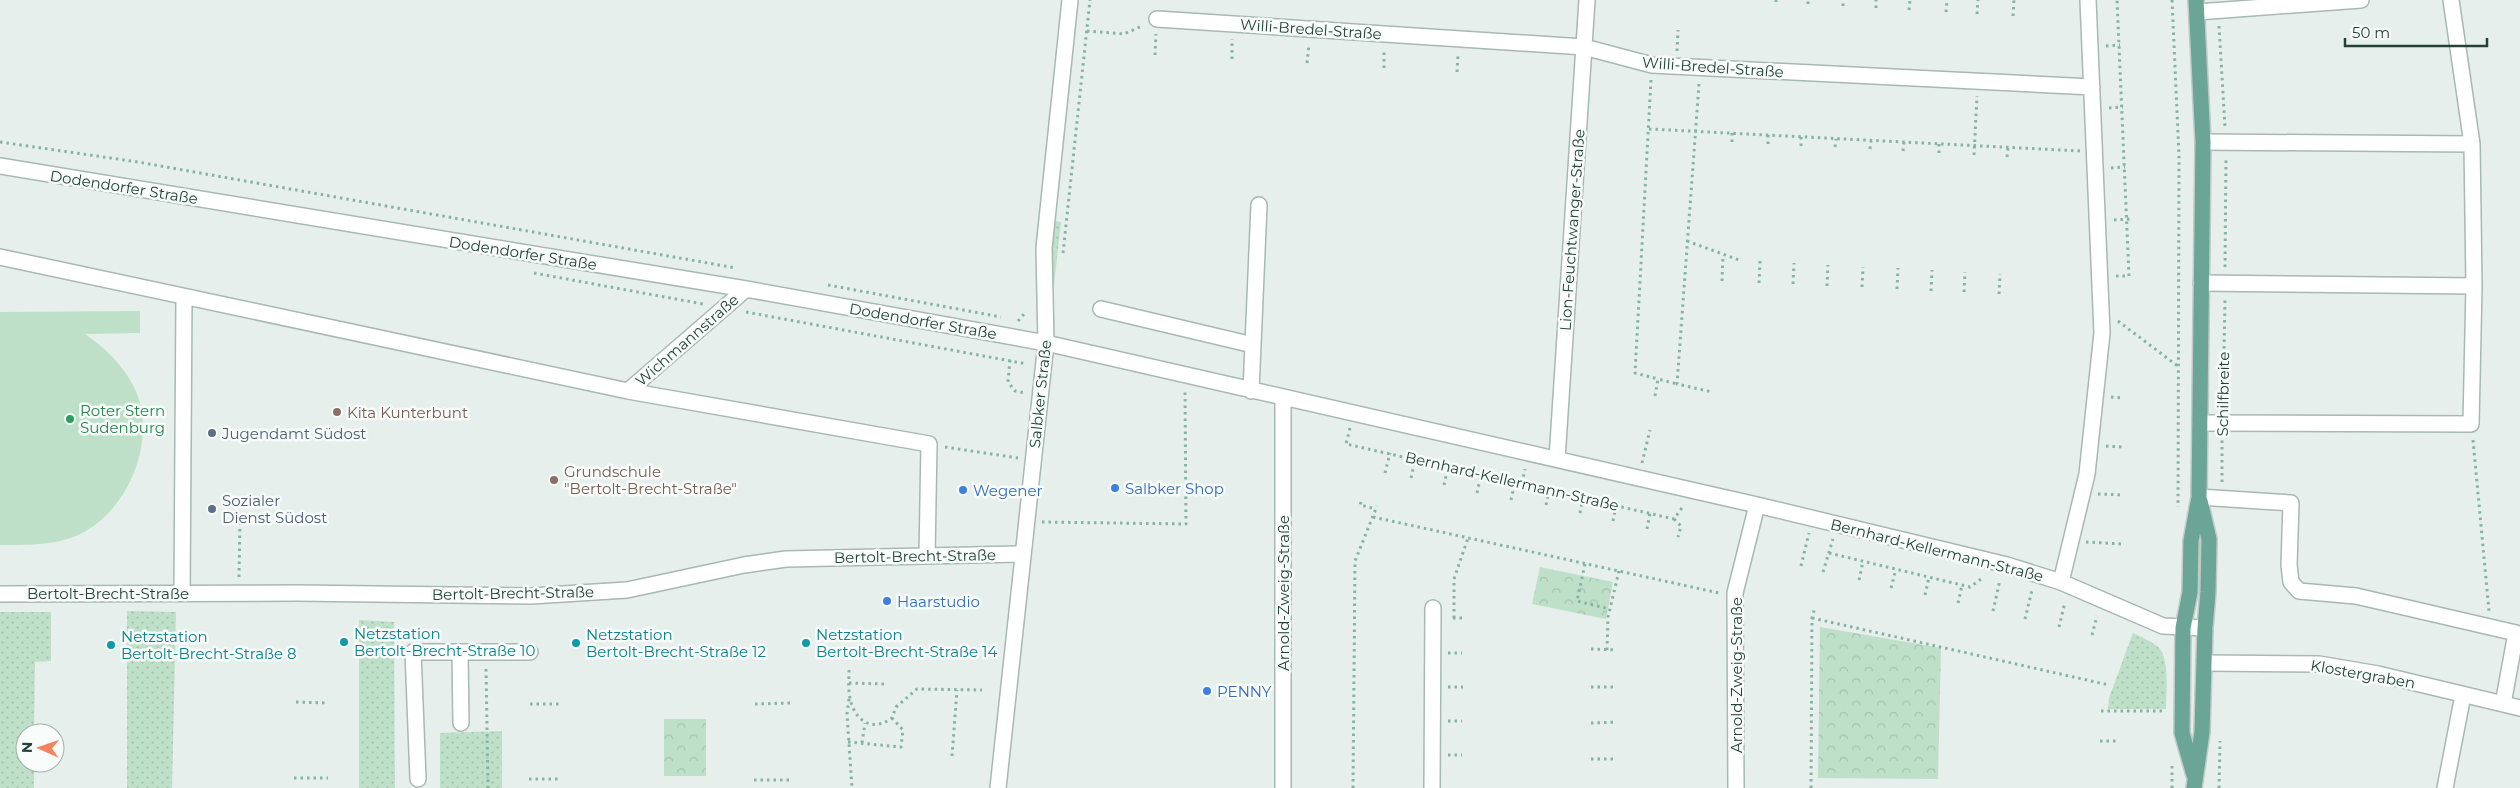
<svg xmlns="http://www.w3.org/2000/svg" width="2520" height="788" font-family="Montserrat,sans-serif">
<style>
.grass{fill:url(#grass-dots)}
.park{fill:url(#park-crowns)}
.garden{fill:#bfe0c8}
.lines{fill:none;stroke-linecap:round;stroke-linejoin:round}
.minor-casing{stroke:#a8b8b2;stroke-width:18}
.major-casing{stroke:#c2cac8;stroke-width:18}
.path{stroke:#86b3a5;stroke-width:3;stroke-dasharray:2.5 4;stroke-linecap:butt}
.minor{stroke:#fff;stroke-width:15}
.major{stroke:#6aa596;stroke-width:15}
.education-dot{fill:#8d6e63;stroke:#f7fbf9;stroke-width:2}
.leisure-dot{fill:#2e9e5b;stroke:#f7fbf9;stroke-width:2}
.service-dot{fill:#5c6f8a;stroke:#f7fbf9;stroke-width:2}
.shop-dot{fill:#3f7fe0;stroke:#f7fbf9;stroke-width:2}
.culture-dot{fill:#0f9aa8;stroke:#f7fbf9;stroke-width:2}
.labels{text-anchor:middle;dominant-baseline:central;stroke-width:5;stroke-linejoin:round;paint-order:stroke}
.street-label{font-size:15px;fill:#24423a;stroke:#f7fbf9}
.leisure-label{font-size:15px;fill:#27864d;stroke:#f7fbf9;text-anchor:start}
.education-label{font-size:15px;fill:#785e54;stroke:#f7fbf9;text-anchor:start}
.service-label{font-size:15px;fill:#4e5e75;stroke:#f7fbf9;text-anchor:start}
.shop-label{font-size:15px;fill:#366cbe;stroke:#f7fbf9;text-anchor:start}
.culture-label{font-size:15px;fill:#0d838f;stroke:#f7fbf9;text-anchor:start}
</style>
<defs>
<pattern id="grass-dots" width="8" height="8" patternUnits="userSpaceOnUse" patternTransform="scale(1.25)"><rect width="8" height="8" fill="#bfe0c8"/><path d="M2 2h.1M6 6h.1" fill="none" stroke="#a4c1ad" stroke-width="1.8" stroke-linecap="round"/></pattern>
<pattern id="park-crowns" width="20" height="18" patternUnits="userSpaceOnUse" patternTransform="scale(1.25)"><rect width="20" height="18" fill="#bfe0c8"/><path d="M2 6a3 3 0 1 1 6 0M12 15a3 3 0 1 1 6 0" fill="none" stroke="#a4c1ad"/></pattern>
</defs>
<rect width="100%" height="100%" fill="#e6efeb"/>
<path class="grass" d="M1054,221L1061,222L1054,285L1050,259Z
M127,611L176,612L172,788H127Z
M0,612H51V661L35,662L34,733H25V763H34V788H0Z
M359,620L394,622L395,788H359Z
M2133,633C2141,637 2151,641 2158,647C2170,657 2166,694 2166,709H2108L2109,698Z
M502,731V788H440V733Z"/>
<path class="park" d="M1540,567L1613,582L1606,619L1532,604Z
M1820,627L1941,648L1938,779L1818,778Z
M664,719H706V776H664Z"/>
<path class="garden" d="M140,311V333L85,334C105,348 123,365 134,387C158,436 131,505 86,531C60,546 29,545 0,545V312Z"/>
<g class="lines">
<defs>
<path id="minor" d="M2451,0L2472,144
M2197,12L2361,0
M1157,19L1584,47L1652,65L2092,87
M0,166L746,289L1046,343L1757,505L2007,565L2061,582L2163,626L2205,628
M0,257L628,391L929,444L927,556
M2201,283L2474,286
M1101,309L1253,345
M628,391L746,289
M1251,391L1259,205
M2200,423L2471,424L2474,286L2472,144L2203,142
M1557,459L1587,0
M2199,497L2291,503L2289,565L2291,582L2299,591L2356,596L2516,633L2503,704
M2061,582L2087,474L2102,333L2088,0
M182,593L184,297
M0,594L297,593L531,596L627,590L744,565L786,559L1023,554
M460,652L461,723
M2204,663L2319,664L2378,674L2520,708
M418,779L413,652H530
M998,788L1046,343L1044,248L1070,0
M1283,788V398
M1432,788L1433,608
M1736,788L1735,593L1757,505
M2445,788L2463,695"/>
<path id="major" d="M2194,775L2182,733L2183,628L2190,592L2191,541L2199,497L2203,142L2196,0
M2194,788L2202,732L2205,628L2208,592L2209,539L2200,501"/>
</defs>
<use href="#minor" class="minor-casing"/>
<use href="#major" class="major-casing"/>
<path class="path" d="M2172,0L2179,156L2178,507
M1776,2V0
M1808,4V0
M1843,6V0
M1876,8V0
M1909,10L1910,0
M1946,12L1947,0
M1977,14L1978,0
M2013,16L2014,0
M2219,26L2225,127
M1087,31L1124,34L1142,26
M2106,46L2120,45
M1677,51L1678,30
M1155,55L1156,34
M1232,59V39
M1307,63L1309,44
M1384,68V51
M1457,72L1458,55
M1651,80L1635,373L1658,379
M1699,84L1677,384L1712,392
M2109,108L2123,107
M1649,129L2080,151
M0,142L138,162L736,268
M1732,142V133
M1768,144V135
M1801,146V137
M1835,147L1836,139
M1870,149L1871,141
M1903,151L1904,142
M1939,153V144
M1974,155L1977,96
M2007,157L2008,148
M2111,168L2125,167
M2114,220L2130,219
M1687,241L1739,260
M1063,253L1090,0
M2225,267L2226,159
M534,273L703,304
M2116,276H2129L2117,0
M1722,281L1723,255
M1759,283L1760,261
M1793,284L1794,263
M828,285L1001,317
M1827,286L1828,265
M1862,287L1863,267
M1897,289L1898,268
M1931,291L1932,270
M1964,292L1965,272
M1999,294L2000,274
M746,312L1027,364
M1018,321L1025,313
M2118,321L2179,367
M1010,360L1008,382L1015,391L1026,393
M1655,396L1658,379L1677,384
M2111,397L2123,398
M2223,407L2225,299
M1350,428L1346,444L1355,446L1674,519L1684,505
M2473,440L2489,611
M2106,446L2123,447
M945,447L1018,458
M1642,463L1650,430
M1385,473L1390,453
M1411,478L1415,459
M2222,482V439
M1522,483L1525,469
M1444,485L1448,467
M1477,493L1481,474
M2098,494L2123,495
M1511,500L1515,482
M1361,502L1360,505L1376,509
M1546,505L1549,490
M1580,513L1583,497
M1373,517L1719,593
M1674,519L1681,526L1678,537
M1613,521L1616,505
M1042,522L1186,524L1185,391
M1647,529L1650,513
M2086,542L2123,544
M1829,553L1970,587L1984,577
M1585,564L1577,601L1610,609
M1801,566L1809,533
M1823,572L1833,539
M239,577L240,520
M1859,580L1863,561
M1891,588L1896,569
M1925,595L1929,577
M1958,603L1962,585
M1993,611L2000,580
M1453,618H1462
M1454,618V579L1468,538
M1812,618L2109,685
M2025,619L2032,590
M2059,627L2065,602
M2092,635L2097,616
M1591,649L1617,650
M1607,650L1608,617L1619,571
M1448,653H1462
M486,669L488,788
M849,670C849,679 848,689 850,698C854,720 872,733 892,718L896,707L917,689L982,690
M849,683L884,684
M1448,687H1463
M1591,687H1617
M849,699L847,714L852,788
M296,702L328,703
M530,704H559
M755,704L790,703
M2101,711H2166
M1448,721H1462
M1591,723L1617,722
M2100,741H2119
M848,742L901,747L903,730L892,718
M862,743L865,723
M1448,755H1462
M952,756L957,690
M1591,759H1617
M294,778H328
M529,779H560
M754,780H790
M1353,788L1355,561L1377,506
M1811,788L1812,618L1815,607
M2172,788V766
M2219,788L2220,741"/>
<use href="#minor" class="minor"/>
<use href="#major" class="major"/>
</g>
<g class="education-dot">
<circle cx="337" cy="412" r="5"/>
<circle cx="554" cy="480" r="5"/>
</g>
<circle class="leisure-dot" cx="70" cy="419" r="5"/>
<g class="service-dot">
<circle cx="212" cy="433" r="5"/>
<circle cx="212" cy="509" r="5"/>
</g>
<g class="shop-dot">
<circle cx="1115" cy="488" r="5"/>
<circle cx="963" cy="490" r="5"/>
<circle cx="887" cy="601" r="5"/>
<circle cx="1207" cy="691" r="5"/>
</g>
<g class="culture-dot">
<circle cx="344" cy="642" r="5"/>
<circle cx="576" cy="643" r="5"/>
<circle cx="806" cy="643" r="5"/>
<circle cx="111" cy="645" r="5"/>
</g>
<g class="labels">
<g class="street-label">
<text transform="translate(1311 29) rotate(4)">Willi-Bredel-Straße</text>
<text transform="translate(1713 67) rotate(4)">Willi-Bredel-Straße</text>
<text transform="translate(124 187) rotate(9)">Dodendorfer Straße</text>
<text transform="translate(1572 230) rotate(-86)">Lion-Feuchtwanger-Straße</text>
<text transform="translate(523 253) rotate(9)">Dodendorfer Straße</text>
<text transform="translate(923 321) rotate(10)">Dodendorfer Straße</text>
<text transform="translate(687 340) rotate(-41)">Wichmannstraße</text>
<text transform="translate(1040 394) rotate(-84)">Salbker Straße</text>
<text transform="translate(2223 394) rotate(-89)">Schilfbreite</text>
<text transform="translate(1512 481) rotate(13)">Bernhard-Kellermann-Straße</text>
<text transform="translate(1937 550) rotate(14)">Bernhard-Kellermann-Straße</text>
<text transform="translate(915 556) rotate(-1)">Bertolt-Brecht-Straße</text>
<text x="108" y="593">Bertolt-Brecht-Straße</text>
<text transform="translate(513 593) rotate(-1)">Bertolt-Brecht-Straße</text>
<text transform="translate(1283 593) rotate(-90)">Arnold-Zweig-Straße</text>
<text transform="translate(2363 674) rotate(10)">Klostergraben</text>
<text transform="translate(1736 675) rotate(-90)">Arnold-Zweig-Straße</text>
</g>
<g class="leisure-label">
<text x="80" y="410">Roter Stern<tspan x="80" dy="17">Sudenburg</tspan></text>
</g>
<g class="education-label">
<text x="347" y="412">Kita Kunterbunt</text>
<text x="564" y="471">Grundschule<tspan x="564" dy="17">"Bertolt-Brecht-Straße"</tspan></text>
</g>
<g class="service-label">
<text x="222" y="433">Jugendamt Südost</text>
<text x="222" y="500">Sozialer<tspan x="222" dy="17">Dienst Südost</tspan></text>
</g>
<g class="shop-label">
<text x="1125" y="488">Salbker Shop</text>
<text x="973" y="490">Wegener</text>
<text x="897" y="601">Haarstudio</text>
<text x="1217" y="691">PENNY</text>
</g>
<g class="culture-label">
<text x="354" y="633">Netzstation<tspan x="354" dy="17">Bertolt-Brecht-Straße 10</tspan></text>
<text x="586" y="634">Netzstation<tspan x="586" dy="17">Bertolt-Brecht-Straße 12</tspan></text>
<text x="816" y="634">Netzstation<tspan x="816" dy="17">Bertolt-Brecht-Straße 14</tspan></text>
<text x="121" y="636">Netzstation<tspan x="121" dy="17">Bertolt-Brecht-Straße 8</tspan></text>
</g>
</g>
<g transform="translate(40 748) rotate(272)"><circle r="24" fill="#f7fbf9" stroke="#a3b1ad"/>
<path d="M0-4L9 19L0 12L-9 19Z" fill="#f4845f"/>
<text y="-8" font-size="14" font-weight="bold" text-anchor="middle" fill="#24423a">N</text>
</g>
<path d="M2345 38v8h142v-8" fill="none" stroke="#24423a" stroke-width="2.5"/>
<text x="2352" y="38" font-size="15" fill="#24423a" stroke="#f7fbf9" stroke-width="4" paint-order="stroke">50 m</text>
</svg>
